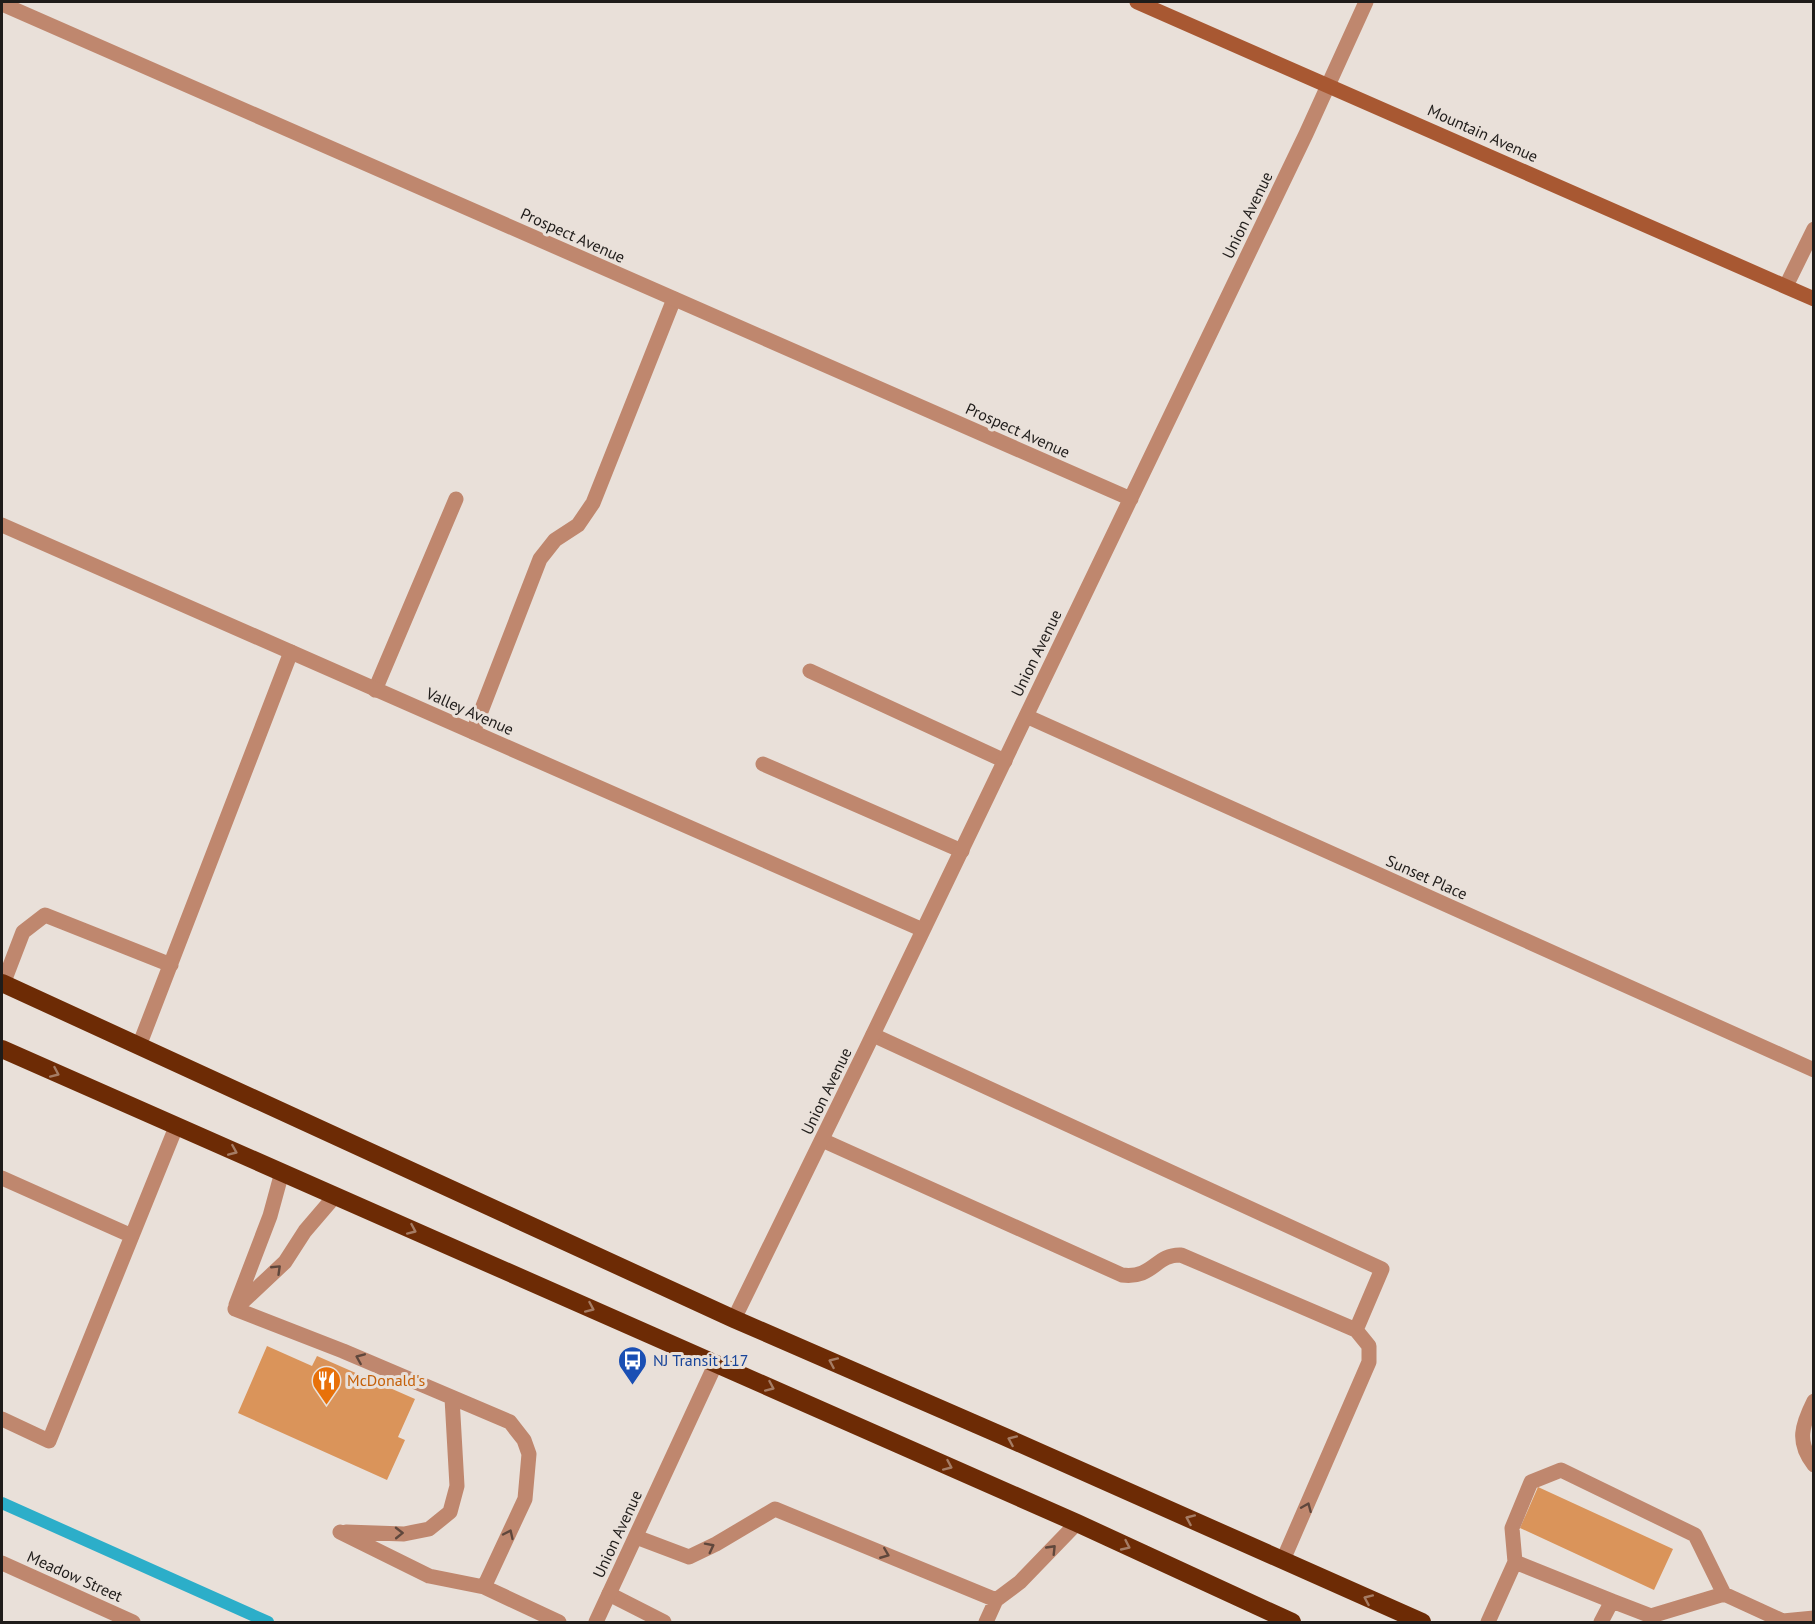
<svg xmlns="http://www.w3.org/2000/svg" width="1815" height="1624" font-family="'PT Sans',sans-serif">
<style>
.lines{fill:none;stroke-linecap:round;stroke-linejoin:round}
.stream{stroke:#2caec9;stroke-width:12}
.building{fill:#da945a}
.lane{stroke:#bf876e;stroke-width:15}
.street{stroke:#bf876e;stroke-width:15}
.secondary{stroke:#a85832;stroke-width:15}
.highway{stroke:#6d2b05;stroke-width:18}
.oneway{stroke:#a57c64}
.oneway2{stroke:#5f473c}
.labels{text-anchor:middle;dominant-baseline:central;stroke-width:6;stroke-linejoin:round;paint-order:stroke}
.street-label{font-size:16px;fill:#1f1c1a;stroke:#e9e0d9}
.transit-label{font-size:16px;fill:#164399;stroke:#e9e0d9;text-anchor:start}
.food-label{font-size:16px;fill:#c56008;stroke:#e9e0d9;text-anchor:start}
</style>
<rect width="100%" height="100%" fill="#e9e0d9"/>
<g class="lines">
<path class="stream" d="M2,1503L268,1622"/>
</g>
<path class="building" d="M267,1346L312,1366L317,1356L415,1399L398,1437L405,1440L387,1480L238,1413Z
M1538,1487L1673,1549L1654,1590L1520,1528Z"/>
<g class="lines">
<path class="lane" d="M810,671L1005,761
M375,690L456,499
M473,732L540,559L555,540L578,525L593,503L674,299
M763,764L962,851
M3,984L23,932L45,915L171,965
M873,1035L1382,1269L1356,1330
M139,1046L291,652
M822,1140L1122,1275C1154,1279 1155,1254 1181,1255L1356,1330L1369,1346V1362L1283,1560
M2,1178L132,1236
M236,1305L270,1216L282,1172
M235,1309L343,1351L510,1422L524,1440L529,1454L525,1499L484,1587
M235,1309L285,1262L305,1231L335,1196
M1814,1401C1802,1425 1796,1442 1814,1465
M2,1419L49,1441L176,1127
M340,1532L429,1576L484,1587L559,1622
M346,1532L404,1534L429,1529L450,1512L457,1486L452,1398
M636,1537L689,1557L716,1544L775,1509L996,1600L1020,1582L1077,1523
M1515,1562L1612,1601
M609,1594L664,1622
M986,1622L996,1600
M1488,1622L1515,1562L1512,1528L1531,1482L1561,1470L1695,1535L1724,1594L1783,1621L1814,1618
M1601,1622L1612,1601L1651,1616L1724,1594"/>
<path class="street" d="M2,4L1131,499
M1786,286L1814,229
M2,525L923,930
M1026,716L1814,1070
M734,1319L866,1049L1306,134L1366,2
M2,1563L133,1622
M596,1622L716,1363"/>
<path class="secondary" d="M1137,2L1814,299"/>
<path class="highway" d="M2,983L734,1319L1003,1436L1422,1622
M2,1049L1077,1523L1292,1622"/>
</g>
<defs><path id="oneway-chevron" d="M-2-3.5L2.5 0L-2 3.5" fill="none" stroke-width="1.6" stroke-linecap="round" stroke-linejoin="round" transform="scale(1.5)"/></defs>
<g class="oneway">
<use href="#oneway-chevron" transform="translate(55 1073) rotate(24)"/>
<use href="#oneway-chevron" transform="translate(233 1151) rotate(23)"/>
<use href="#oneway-chevron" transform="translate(412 1230) rotate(24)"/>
<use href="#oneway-chevron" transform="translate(590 1308) rotate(24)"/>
<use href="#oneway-chevron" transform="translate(833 1362) rotate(-156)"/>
<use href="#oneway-chevron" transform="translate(770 1387) rotate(24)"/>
<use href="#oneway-chevron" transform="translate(1012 1440) rotate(-156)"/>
<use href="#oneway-chevron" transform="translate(948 1466) rotate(24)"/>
<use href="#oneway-chevron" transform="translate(1190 1519) rotate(-156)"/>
<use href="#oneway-chevron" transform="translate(1126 1546) rotate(25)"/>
<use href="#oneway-chevron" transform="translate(1368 1599) rotate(-156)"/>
</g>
<g class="oneway2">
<use href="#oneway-chevron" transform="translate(277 1269) rotate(-44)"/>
<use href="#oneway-chevron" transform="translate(360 1358) rotate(-157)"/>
<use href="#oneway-chevron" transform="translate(1307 1507) rotate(-67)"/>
<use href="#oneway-chevron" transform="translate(399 1533) rotate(-1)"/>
<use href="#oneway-chevron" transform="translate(509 1534) rotate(-65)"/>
<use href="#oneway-chevron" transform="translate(710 1547) rotate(-27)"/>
<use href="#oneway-chevron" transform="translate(1052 1549) rotate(-46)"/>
<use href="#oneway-chevron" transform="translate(885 1554) rotate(22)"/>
</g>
<defs>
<symbol id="bus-pin" viewBox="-11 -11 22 30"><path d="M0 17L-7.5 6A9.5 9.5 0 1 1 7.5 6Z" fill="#1a4fb4" stroke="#e9e0d9"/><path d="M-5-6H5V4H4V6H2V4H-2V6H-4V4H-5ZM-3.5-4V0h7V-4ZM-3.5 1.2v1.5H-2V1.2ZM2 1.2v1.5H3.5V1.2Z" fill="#fff"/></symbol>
<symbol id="restaurant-pin" viewBox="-11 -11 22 30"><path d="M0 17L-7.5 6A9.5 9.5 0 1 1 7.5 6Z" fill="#e8710a" stroke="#e9e0d9"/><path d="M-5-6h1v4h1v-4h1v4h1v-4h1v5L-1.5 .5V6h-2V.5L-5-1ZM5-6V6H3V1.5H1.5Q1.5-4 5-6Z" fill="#fff"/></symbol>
</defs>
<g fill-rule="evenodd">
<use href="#bus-pin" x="616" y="1344" width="33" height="45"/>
<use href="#restaurant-pin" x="310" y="1364" width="33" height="45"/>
</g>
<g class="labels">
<g class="street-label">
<text transform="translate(1483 133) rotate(24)">Mountain Avenue</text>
<text transform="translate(1247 215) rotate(-64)">Union Avenue</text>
<text transform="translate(573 235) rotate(24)">Prospect Avenue</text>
<text transform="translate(1018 430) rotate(24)">Prospect Avenue</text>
<text transform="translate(1036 653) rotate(-64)">Union Avenue</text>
<text transform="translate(470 711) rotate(24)">Valley Avenue</text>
<text transform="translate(1427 877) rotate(24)">Sunset Place</text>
<text transform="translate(826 1091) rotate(-64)">Union Avenue</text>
<text transform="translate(617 1534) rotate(-65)">Union Avenue</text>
<text transform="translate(75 1576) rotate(24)">Meadow Street</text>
</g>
<g class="transit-label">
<text x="653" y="1360">NJ Transit 117</text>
</g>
<g class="food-label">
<text x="347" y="1380">McDonald's</text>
</g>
</g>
<rect width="1815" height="1624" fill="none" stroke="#1f1c1a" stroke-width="6"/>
</svg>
